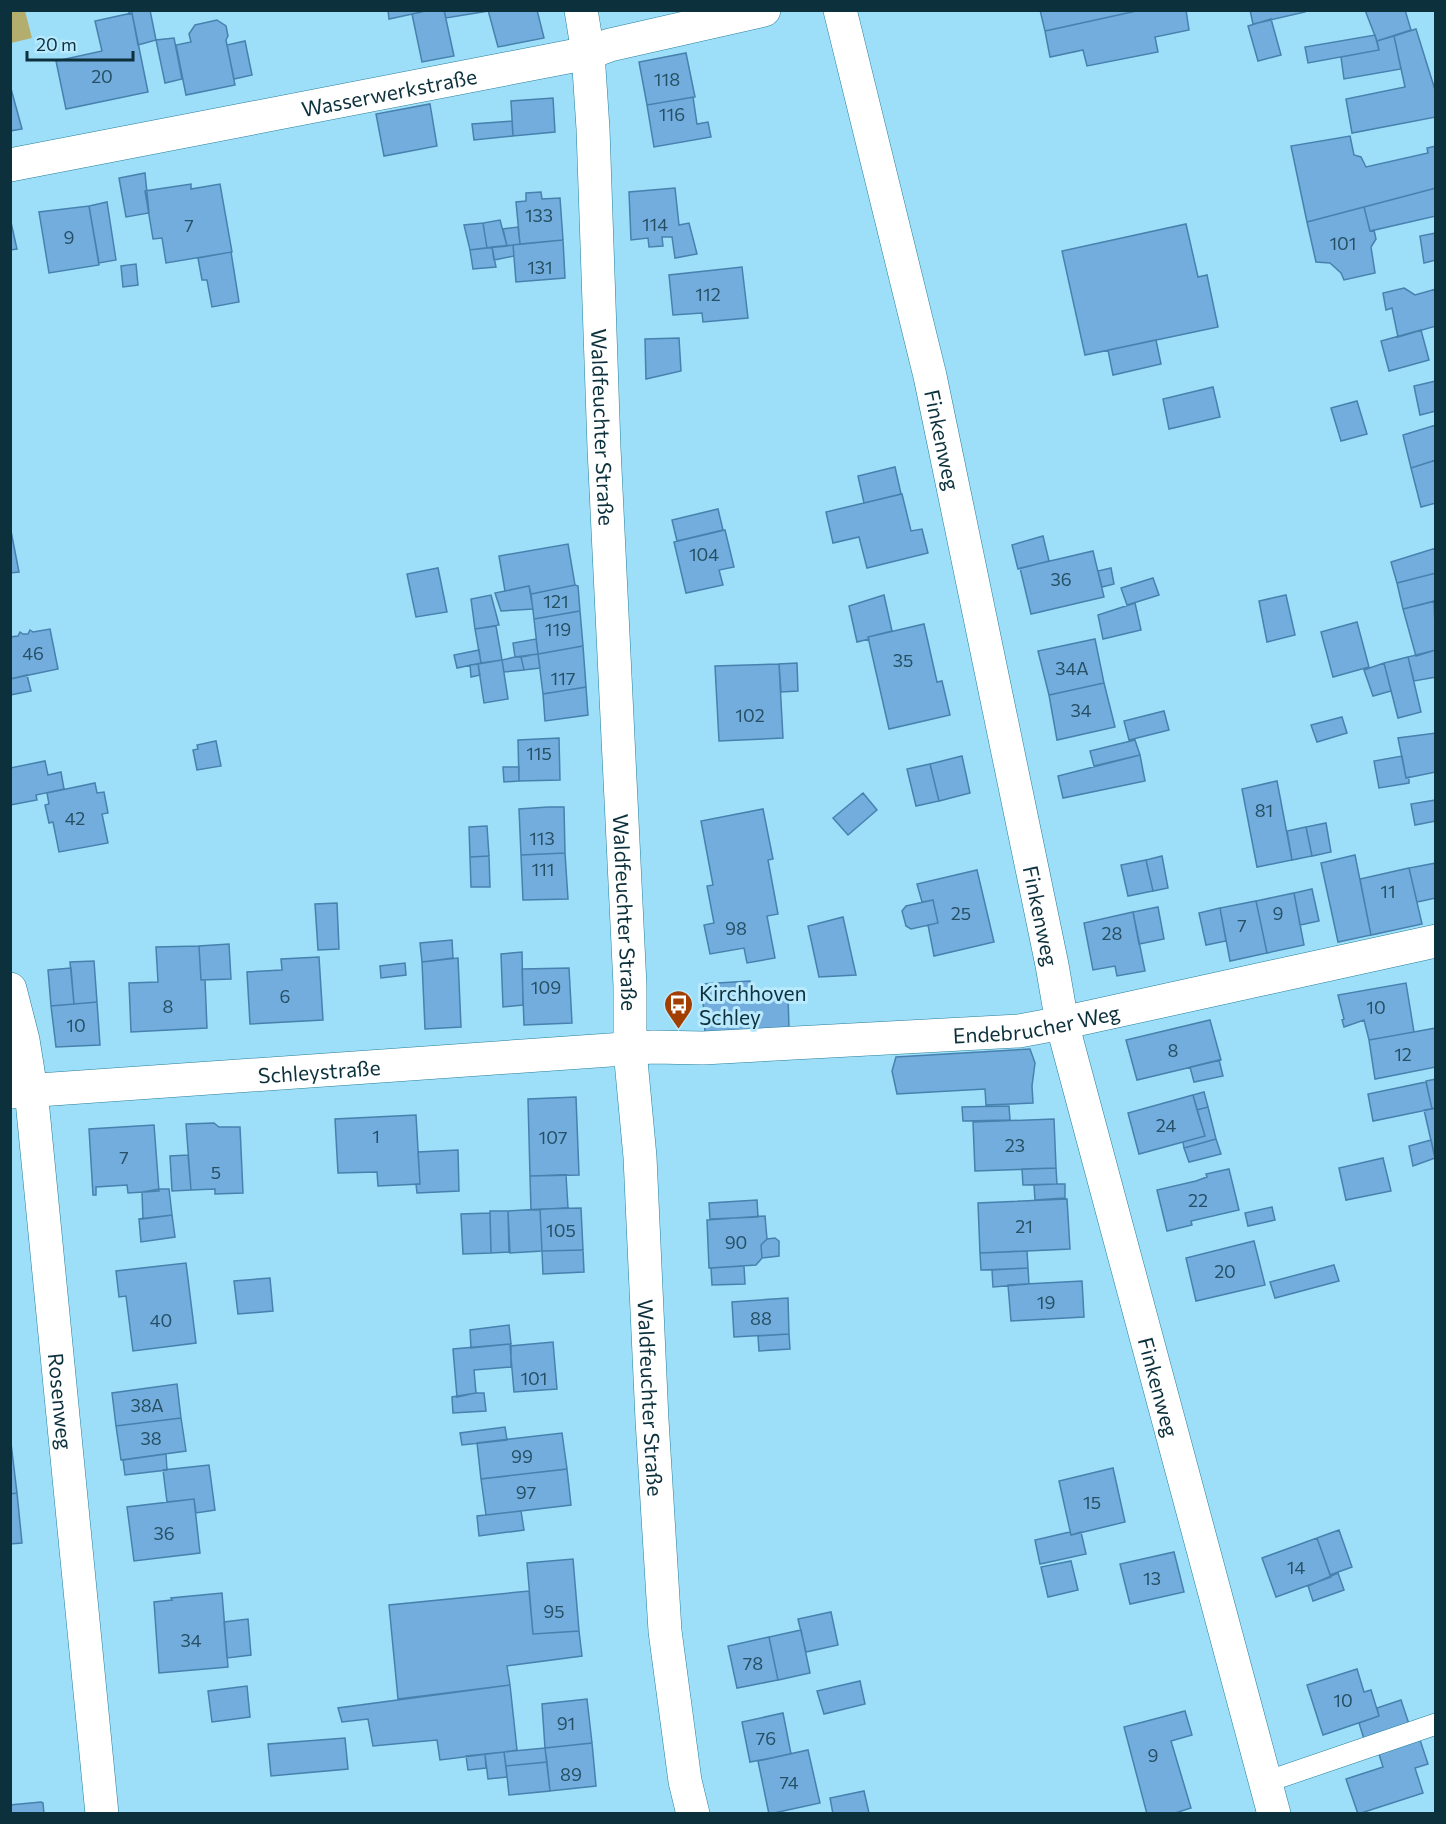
<svg xmlns="http://www.w3.org/2000/svg" width="1446" height="1824" font-family="Commissioner,sans-serif">
<style>
.green{fill:#b4ae6e}
.building{fill:#72addd;stroke:#4781ae;stroke-width:1.5}
.lines{fill:none;stroke-linecap:round;stroke-linejoin:round}
.service-casing{stroke:#247f9c;stroke-width:22}
.minor-casing{stroke:#247f9c;stroke-width:34}
.tertiary-casing{stroke:#247f9c;stroke-width:34}
.service{stroke:#fff;stroke-width:21}
.minor{stroke:#fff;stroke-width:33}
.tertiary{stroke:#fff;stroke-width:33}
.labels{text-anchor:middle;dominant-baseline:central;stroke-width:6;stroke-linejoin:round;paint-order:stroke}
.number-label{font-size:18px;fill:#265065}
.street-label{font-size:21px;fill:#0c313d;stroke:#b9e9fc}
.poi-label{font-size:21px;fill:#0c313d;stroke:#b9e9fc;text-anchor:start}
</style>
<rect width="100%" height="100%" fill="#9ddef8"/>
<path class="green" d="M10,11H25L32,38L11,43Z"/>
<path class="building" d="M129,10H150L156,40L138,45L132,13L129,14Z
M388,10H422V12L389,19Z
M429,10H444L454,56L422,62L412,14Z
M444,10H488V11L446,18Z
M488,10H537L544,38L498,47Z
M1040,10H1141L1045,31Z
M1141,10H1186L1189,30L1155,37L1158,52L1087,66L1083,50L1050,57L1045,31Z
M1250,10H1305V12L1253,24Z
M1365,10H1405L1411,30L1377,41Z
M132,13L148,92L66,109L56,61L102,51L95,21Z
M1271,19L1281,55L1258,61L1248,26Z
M217,20L226,26L228,36L226,40L235,85L186,95L176,45L191,42L189,34L195,25Z
M1416,29L1436,93V117L1352,133L1346,99L1405,87L1394,36Z
M1375,35L1379,50L1308,63L1305,47Z
M1394,36L1401,69L1344,79L1341,57L1379,50L1377,41Z
M174,38L182,79L165,83L156,40Z
M245,41L252,75L234,79L227,45Z
M686,53L695,97L647,105L639,62Z
M10,85L22,129L10,131Z
M693,97L697,124L708,122L711,137L654,147L647,105Z
M553,98L555,132L513,136L511,101Z
M430,104L437,146L384,156L376,114Z
M512,121L513,136L474,140L472,124Z
M1350,136L1354,155L1361,157L1366,167L1428,153L1427,148L1436,146V188L1307,222L1291,146Z
M145,173L149,213L126,217L119,178Z
M191,184V189L220,184L232,252L166,263L162,238L153,239L145,191Z
M675,188L679,225L689,223L697,254L675,258L672,237H662L663,246L649,247L648,238L631,240L629,192Z
M1436,188V216L1370,231L1364,207Z
M541,192L542,199L560,198L563,240L520,244L516,202L526,201V193Z
M107,202L116,260L99,263L89,206Z
M89,206L99,265L49,273L39,212Z
M1364,207L1370,231L1374,230L1376,239L1371,247L1375,273L1344,280L1341,273L1330,263L1316,262L1307,222Z
M10,218L17,249L10,250Z
M500,220L507,246L487,248L483,223Z
M483,223L487,248L470,250L464,225Z
M1186,224L1198,277L1207,275L1218,327L1085,355L1062,251Z
M518,227L520,244L507,246L503,229Z
M1436,233V260L1424,263L1420,236Z
M563,240L565,278L516,282L513,245Z
M513,245L514,256L494,260L492,247Z
M492,247L496,267L473,269L470,250Z
M231,252L239,302L212,307L207,280H202L198,258Z
M136,264L138,285L123,287L121,266Z
M742,267L748,318L703,322L702,313L673,315L669,275Z
M1404,288L1415,295L1436,289V326L1398,337L1392,308L1386,310L1383,293Z
M1421,330L1429,360L1389,371L1381,341Z
M679,338L681,371L646,379L645,339Z
M1156,340L1161,364L1113,375L1108,350Z
M1436,381V411L1420,415L1414,386Z
M1213,387L1220,417L1169,429L1163,399Z
M1357,401L1367,434L1341,441L1331,408Z
M1436,425V460L1411,468L1403,435Z
M1436,460V503L1421,507L1411,468Z
M895,467L901,494L864,503L858,476Z
M902,494L911,531L922,529L928,553L867,568L859,537L833,543L826,512Z
M718,509L723,530L677,541L672,520Z
M10,526L19,572L10,573Z
M725,530L734,567L719,570L723,585L686,593L674,542Z
M1043,536L1049,561L1018,569L1012,545Z
M568,544L575,585L531,594L529,586L505,591L499,556Z
M1436,548V573L1397,583L1391,562Z
M1093,551L1104,597L1031,614L1020,568Z
M438,568L447,612L416,617L407,574Z
M1111,568L1114,584L1102,587L1098,571Z
M1436,573V601L1403,609L1397,583Z
M1153,578L1159,595L1127,605L1121,588Z
M575,585L578,586L580,611L534,619L531,594Z
M529,586L533,609L501,611L495,593Z
M491,595L499,625L475,629L471,599Z
M884,595L892,631L868,637L869,639L857,642L849,606Z
M1286,595L1295,635L1267,642L1259,601Z
M1434,601L1436,650L1416,656L1403,609Z
M1135,603L1141,630L1103,639L1098,615Z
M580,611L583,646L538,654L534,619Z
M1357,622L1369,667L1333,677L1321,632Z
M924,624L937,682L942,681L950,715L889,729L868,637Z
M496,626L502,660L481,663L475,629Z
M50,629L58,669L10,679V637L18,636L20,632L23,634H28L30,630L33,632Z
M536,639L538,654L515,657L513,643Z
M1095,639L1104,683L1049,695L1038,651Z
M583,646L586,687L543,694L538,654Z
M479,650L481,663L457,668L454,655Z
M1436,650V677L1414,681L1408,657Z
M538,654L540,668L524,670L521,657Z
M515,657H521L524,670L504,672L502,660Z
M1408,657L1421,712L1398,718L1384,663Z
M502,660L508,699L484,703L478,664Z
M797,663L798,691L781,692L779,664Z
M1384,663L1391,691L1373,696L1364,670Z
M478,664L480,675L471,677L470,665Z
M779,664L783,738L719,741L715,666Z
M27,675L31,691L10,695V679Z
M1104,683L1115,727L1057,740L1049,695Z
M586,687L588,715L545,721L543,694Z
M1164,711L1169,730L1129,740L1124,721Z
M1342,717L1347,733L1317,742L1311,725Z
M1436,733V772L1406,778L1398,738Z
M559,738L560,780L519,781L518,740Z
M1135,740L1140,755L1094,766L1090,751Z
M216,741L221,766L197,770L193,750L198,749L197,745Z
M1140,755L1145,781L1063,798L1058,776Z
M962,756L970,793L939,801L930,764Z
M1402,756L1406,778L1409,777V783L1379,788L1374,761Z
M45,761L48,775L61,772L64,789L36,795L37,800L10,805V768Z
M930,764L939,801L916,806L907,769Z
M503,767H519V781L504,782Z
M1277,781L1292,860L1257,867L1242,789Z
M95,783L97,793L104,792L108,813L102,814L108,843L59,852L53,822L49,823L45,805L49,804L47,793Z
M863,793L877,810L848,835L833,818Z
M1436,800V821L1415,825L1411,804Z
M548,807H564L565,853L521,855L519,809Z
M763,809L773,859L768,860L778,914L767,916L775,958L747,963L744,948L710,954L704,925L714,923L707,886L713,885L701,821Z
M1326,823L1331,852L1312,856L1306,827Z
M487,826L489,856L470,857L469,827Z
M1306,827L1312,856L1292,860L1287,831Z
M565,853L568,899L523,900L521,855Z
M1355,855L1371,935L1338,942L1321,863Z
M489,856L490,887H471L470,857Z
M1162,856L1168,888L1153,891L1146,860Z
M1146,860L1153,891L1128,896L1121,865Z
M1436,863V898L1417,902L1409,868Z
M1409,868L1422,924L1371,935L1360,879Z
M977,870L994,942L934,956L928,925L938,923L933,900L922,902L917,884Z
M1312,889L1319,921L1300,925L1294,893Z
M1294,893L1304,945L1267,953L1256,901Z
M933,900L938,923L911,929L906,926L902,911L906,906Z
M1256,901L1267,953L1230,961L1220,908Z
M337,903L339,949L318,950L315,904Z
M1158,907L1164,939L1139,944L1133,912Z
M1220,908L1226,941L1206,945L1199,913Z
M1133,912L1145,971L1117,976L1115,966L1093,970L1084,923Z
M843,917L856,975L819,977L808,926Z
M452,940L453,958L422,962L420,943Z
M229,944L231,979L201,980L199,946Z
M199,946L201,980H205L207,1028L131,1032L129,983L158,982L156,947Z
M522,952L523,1005L503,1007L501,954Z
M319,957L323,1020L250,1024L247,972L282,970L281,959Z
M458,958L461,1027L425,1029L422,962Z
M94,961L97,1002L74,1004L70,962Z
M405,963L406,975L381,978L380,966Z
M71,968L74,1004L51,1006L48,970Z
M569,968L572,1023L524,1025L522,969Z
M750,981L751,997L788,995L789,1029L705,1033L702,984Z
M1406,983L1414,1032L1369,1040L1364,1020L1344,1027L1342,1020L1344,1019L1338,995Z
M97,1002L100,1045L56,1047L51,1006Z
M1210,1020L1221,1060L1137,1080L1126,1040Z
M1436,1028V1067L1375,1079L1369,1040Z
M1030,1049L1035,1063L1032,1086L1033,1103L986,1105L985,1089L897,1094L892,1071L896,1057Z
M1219,1060L1223,1076L1194,1082L1190,1067Z
M1436,1079V1108L1432,1109L1426,1081Z
M1426,1082L1432,1109L1373,1121L1368,1094Z
M1204,1092L1208,1107L1197,1110L1193,1095Z
M1193,1095L1205,1136L1139,1154L1128,1113Z
M576,1097L579,1175L530,1176L528,1099Z
M1009,1106L1010,1120L963,1121L962,1107Z
M1208,1107L1216,1139L1184,1148L1183,1142L1205,1136L1197,1110Z
M1436,1108V1158H1435L1424,1110Z
M416,1115L420,1184L378,1186L377,1172L338,1173L335,1119Z
M1054,1119L1056,1168L975,1171L973,1122Z
M214,1123L219,1127H240L243,1193L215,1194V1189L191,1190L186,1124Z
M154,1125L159,1191L128,1193L127,1185L96,1187V1195H93L89,1129Z
M1216,1139L1221,1154L1189,1162L1184,1148Z
M1431,1140L1435,1158L1413,1166L1409,1146Z
M458,1150L459,1191L417,1193L416,1184H420L418,1152Z
M188,1155L191,1190L172,1191L170,1156Z
M1383,1158L1391,1191L1346,1200L1339,1168Z
M1056,1168L1057,1184L1023,1185L1022,1169Z
M1229,1169L1239,1210L1191,1221L1192,1225L1167,1231L1157,1190L1196,1181L1207,1177L1206,1174Z
M566,1175L568,1208L531,1210L530,1176Z
M1057,1184H1065V1198L1035,1200L1034,1185Z
M159,1189H169L172,1215L143,1219L142,1192Z
M1067,1199L1070,1249L980,1253L978,1203Z
M757,1200L758,1217L710,1219L709,1203Z
M1272,1207L1275,1220L1248,1226L1245,1213Z
M581,1208L583,1250L542,1251L540,1209Z
M540,1209L542,1251L510,1253L508,1211Z
M490,1211H508L509,1252L491,1253Z
M490,1213L491,1253L463,1254L461,1214Z
M172,1215L175,1237L141,1242L139,1219Z
M765,1216L767,1239L761,1245L762,1258L756,1265L709,1268L707,1220Z
M775,1238L779,1241V1256L762,1258L761,1245L767,1239Z
M1254,1241L1265,1285L1196,1301L1186,1258Z
M583,1250L584,1272L543,1274L542,1251Z
M1027,1251L1028,1268L981,1270L980,1253Z
M186,1263L196,1343L133,1351L126,1296L119,1297L116,1271Z
M1334,1265L1339,1281L1275,1298L1270,1282Z
M744,1266L745,1284L712,1285L711,1268Z
M1028,1268L1029,1284L993,1287L992,1270Z
M270,1278L273,1311L238,1314L234,1281Z
M1082,1281L1084,1317L1011,1321L1008,1285Z
M788,1298L789,1334L734,1337L732,1302Z
M509,1325L511,1344L471,1348L470,1330Z
M789,1334L790,1349L759,1351L758,1336Z
M553,1342L557,1389L514,1392L510,1346Z
M511,1344V1367L474,1370L476,1393L457,1397L453,1349Z
M177,1384L181,1418L116,1426L112,1393Z
M476,1393H484L486,1411L453,1413L452,1397Z
M181,1418L186,1451L121,1460L116,1426Z
M505,1427L507,1440L462,1445L460,1433Z
M562,1433L567,1469L481,1479L477,1443Z
M11,1443L17,1493L10,1494V1444Z
M166,1454L167,1470L125,1475L123,1460Z
M209,1465L215,1510L196,1513L194,1499L167,1502L163,1470Z
M1113,1468L1125,1522L1071,1535L1059,1481Z
M567,1469L571,1505L486,1515L481,1479Z
M17,1493L22,1543L10,1544V1494Z
M194,1499L200,1553L134,1561L127,1507Z
M521,1511L524,1530L479,1536L477,1516Z
M1339,1530L1352,1567L1330,1575L1317,1538Z
M1070,1532L1071,1535L1081,1532L1086,1554L1040,1564L1035,1540Z
M1317,1538L1331,1577L1276,1597L1262,1558Z
M1174,1552L1184,1592L1130,1604L1120,1564Z
M573,1559L579,1631L533,1634L527,1563Z
M1071,1561L1078,1590L1048,1597L1041,1567Z
M1338,1573L1344,1590L1313,1601L1308,1586Z
M529,1591L533,1634L579,1631L582,1656L507,1666L510,1685L398,1699L389,1605Z
M222,1593L228,1667L159,1673L154,1602L172,1600L171,1598Z
M831,1612L838,1645L806,1652L798,1619Z
M248,1619L251,1655L227,1658L224,1622Z
M801,1630L810,1673L778,1680L769,1637Z
M769,1637L778,1680L737,1688L728,1646Z
M1357,1669L1364,1692L1371,1690L1379,1716L1323,1735L1307,1685Z
M860,1681L865,1704L824,1714L817,1691Z
M510,1685L517,1750L504,1752L440,1760L437,1740L373,1746L368,1719L342,1722L338,1708Z
M247,1686L250,1717L212,1722L208,1691Z
M587,1699L592,1743L545,1748L542,1704Z
M1401,1700L1409,1724L1364,1739L1359,1723L1379,1716L1377,1708Z
M1185,1711L1192,1735L1171,1741L1191,1808L1172,1814H1147L1124,1727Z
M783,1713L791,1754L750,1762L742,1722Z
M1419,1737L1428,1764L1415,1768L1423,1793L1358,1814L1346,1779L1383,1767L1378,1751Z
M345,1738L348,1769L271,1776L268,1744Z
M592,1743L596,1786L550,1791L545,1748Z
M545,1748L547,1762L506,1766L504,1752Z
M808,1750L820,1803L769,1814L758,1761Z
M504,1752L507,1777L488,1779L485,1754Z
M485,1754L486,1768L468,1770L466,1756Z
M547,1762L550,1791L509,1795L506,1766Z
M864,1791L869,1813L833,1814L830,1798Z
M41,1802L43,1803L44,1814H10V1805Z"/>
<g class="lines">
<defs>
<path id="service" d="M1266,1782L1436,1724"/>
<g id="minor">
<path id="s1" d="M840,10L930,376L1052,965L1062,1023L1274,1814"/>
<path id="s2" d="M10,165L588,53L610,45L764,10"/>
<path id="s3" d="M10,989L23,1040L31,1090L102,1814"/>
<path id="s4" d="M10,1092L653,1047L703,1048L1019,1031L1062,1023L1436,941"/>
</g>
<g id="tertiary">
<path id="s5" d="M581,10L588,53L593,129L604,448L630,986V1050L640,1157L652,1420L665,1631L685,1781L693,1814"/>
</g>
</defs>
<use href="#service" class="service-casing"/>
<use href="#minor" class="minor-casing"/>
<use href="#tertiary" class="tertiary-casing"/>
<use href="#service" class="service"/>
<use href="#minor" class="minor"/>
<use href="#tertiary" class="tertiary"/>
</g>
<defs>
<symbol id="bus-pin" viewBox="-11 -11 22 30"><path d="M0 17L-7.5 6A9.5 9.5 0 1 1 7.5 6Z" fill="#a13e00" stroke="#b9e9fc"/><path d="M-5-6H5V4H4V6H2V4H-2V6H-4V4H-5ZM-3.5-4V0h7V-4ZM-3.5 1.2v1.5H-2V1.2ZM2 1.2v1.5H3.5V1.2Z" fill="#fff"/></symbol>
</defs>
<g fill-rule="evenodd">
<use href="#bus-pin" x="662" y="988" width="33" height="45"/>
</g>
<g class="labels">
<g class="number-label">
<text x="102" y="76">20</text>
<text x="667" y="79">118</text>
<text x="672" y="114">116</text>
<text x="539" y="215">133</text>
<text x="655" y="224">114</text>
<text x="189" y="225">7</text>
<text x="69" y="237">9</text>
<text x="1343" y="243">101</text>
<text x="540" y="267">131</text>
<text x="708" y="294">112</text>
<text x="704" y="554">104</text>
<text x="1061" y="579">36</text>
<text x="556" y="601">121</text>
<text x="558" y="629">119</text>
<text x="33" y="653">46</text>
<text x="903" y="660">35</text>
<text x="1072" y="668">34A</text>
<text x="563" y="678">117</text>
<text x="1081" y="710">34</text>
<text x="750" y="715">102</text>
<text x="539" y="753">115</text>
<text x="1264" y="810">81</text>
<text x="75" y="818">42</text>
<text x="542" y="838">113</text>
<text x="543" y="869">111</text>
<text x="1388" y="891">11</text>
<text x="961" y="913">25</text>
<text x="1278" y="913">9</text>
<text x="1242" y="925">7</text>
<text x="736" y="928">98</text>
<text x="1112" y="933">28</text>
<text x="546" y="987">109</text>
<text x="285" y="996">6</text>
<text x="168" y="1006">8</text>
<text x="1376" y="1007">10</text>
<text x="76" y="1025">10</text>
<text x="1173" y="1050">8</text>
<text x="1403" y="1054">12</text>
<text x="1166" y="1125">24</text>
<text x="376" y="1136">1</text>
<text x="553" y="1137">107</text>
<text x="1015" y="1145">23</text>
<text x="124" y="1157">7</text>
<text x="216" y="1172">5</text>
<text x="1198" y="1200">22</text>
<text x="1024" y="1226">21</text>
<text x="561" y="1230">105</text>
<text x="736" y="1242">90</text>
<text x="1225" y="1271">20</text>
<text x="1046" y="1302">19</text>
<text x="761" y="1318">88</text>
<text x="161" y="1320">40</text>
<text x="534" y="1378">101</text>
<text x="147" y="1405">38A</text>
<text x="151" y="1438">38</text>
<text x="522" y="1456">99</text>
<text x="526" y="1492">97</text>
<text x="1092" y="1502">15</text>
<text x="164" y="1533">36</text>
<text x="1296" y="1567">14</text>
<text x="1152" y="1578">13</text>
<text x="554" y="1611">95</text>
<text x="191" y="1640">34</text>
<text x="753" y="1663">78</text>
<text x="1343" y="1700">10</text>
<text x="566" y="1723">91</text>
<text x="766" y="1738">76</text>
<text x="1153" y="1755">9</text>
<text x="571" y="1774">89</text>
<text x="789" y="1782">74</text>
</g>
<g class="street-label">
<text stroke="none"><textPath href="#s2" startOffset="386">Wasserwerkstraße</textPath></text>
<text stroke="none"><textPath href="#s5" startOffset="418">Waldfeuchter Straße</textPath></text>
<text stroke="none"><textPath href="#s1" startOffset="442">Finkenweg</textPath></text>
<text stroke="none"><textPath href="#s5" startOffset="904">Waldfeuchter Straße</textPath></text>
<text stroke="none"><textPath href="#s1" startOffset="928">Finkenweg</textPath></text>
<text stroke="none"><textPath href="#s4" startOffset="1029">Endebrucher Weg</textPath></text>
<text stroke="none"><textPath href="#s4" startOffset="310">Schleystraße</textPath></text>
<text stroke="none"><textPath href="#s1" startOffset="1414">Finkenweg</textPath></text>
<text stroke="none"><textPath href="#s5" startOffset="1390">Waldfeuchter Straße</textPath></text>
<text stroke="none"><textPath href="#s3" startOffset="416">Rosenweg</textPath></text>
</g>
<g class="poi-label">
<text x="699" y="992">Kirchhoven<tspan x="699" dy="24">Schley</tspan></text>
</g>
</g>
<rect width="1446" height="1824" fill="none" stroke="#0c313d" stroke-width="24"/>
<path d="M27 51v9h106v-9" fill="none" stroke="#0c313d" stroke-width="3"/>
<text x="36" y="51" font-size="18" fill="#0c313d" stroke="#b9e9fc" stroke-width="4.5" paint-order="stroke">20 m</text>
</svg>
